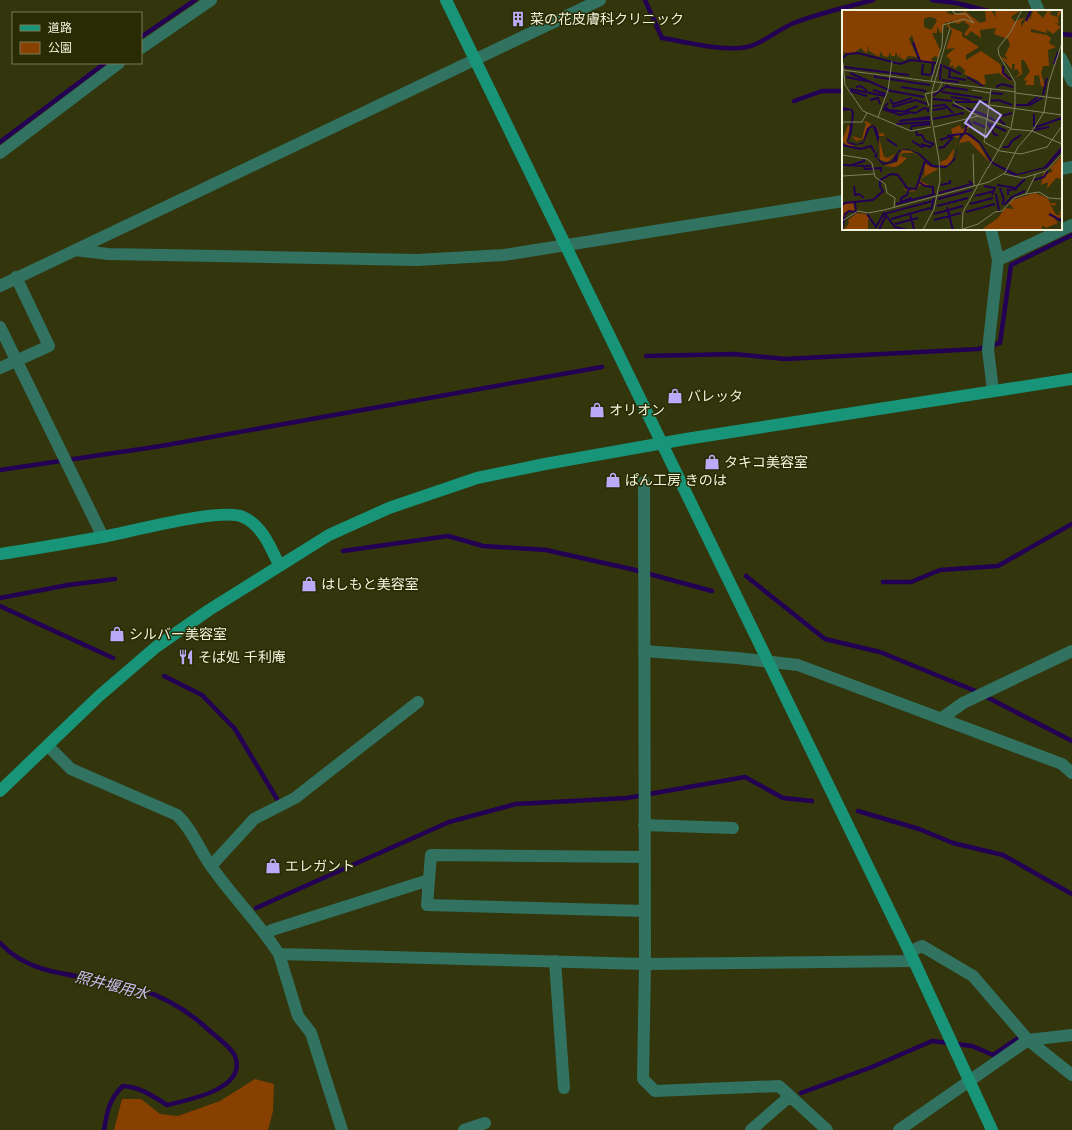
<svg xmlns="http://www.w3.org/2000/svg" width="1072" height="1130" font-family="Poppins,'Noto Sans JP',sans-serif">
<style>
.green{fill:#884000}
.lines{fill:none;stroke-linecap:round;stroke-linejoin:round}
.stream{stroke:#230053;stroke-width:4.5}
.street{stroke:#317260;stroke-width:12}
.secondary{stroke:#189478;stroke-width:12}
.labels{text-anchor:middle;dominant-baseline:central;stroke-width:3;stroke-linejoin:round;paint-order:stroke}
.poi-label{font-size:14px;fill:#f1f3dd;stroke:#292b02;text-anchor:start}
.water-label{font-size:15px;font-style:italic;fill:#cbc1f8;stroke:#292b02}
.inset-river{fill:none;stroke:#230053;stroke-width:2}
.inset-road{fill:none;stroke:#7f8160;stroke-width:1}
.view{fill:#b9abf7;fill-opacity:0.15;stroke:#b9abf7;stroke-width:2}
.inset-edge{fill:none;stroke:#f1f3dd;stroke-width:2}
</style>
<rect width="100%" height="100%" fill="#33350d"/>
<path class="green" d="M255,1079L274,1084L273,1111L268,1130H114L122,1099H141L160,1114L178,1116L220,1101Z"/>
<g class="lines">
<path class="stream" d="M645,0L662,38C687,42 723,52 747,47C765,43 778,29 794,23C819,13 847,7 873,0
M932,0L956,3L988,11
M1061,34L1072,35
M141,37L195,0
M794,101L822,91H843
M0,142L105,63
M646,356L734,354L785,359L978,349L1000,343L1011,265L1072,235
M0,470L161,446L602,367
M343,551L448,536L483,546L546,550L631,569L712,591
M746,576L825,639L880,652L973,690L1072,741
M883,582H911L940,570L998,566L1072,524
M0,598L68,585L115,579
M0,606L113,658
M164,676L202,695L235,729L277,799
M858,811L919,829L953,843L1003,855L1072,894
M256,908L449,822L516,804L627,798L745,777L783,798L812,801
M0,943C11,955 27,964 43,969C76,978 110,980 142,990C169,999 191,1013 211,1032C219,1039 231,1047 235,1056C248,1089 188,1100 167,1105C153,1096 140,1087 123,1086C109,1099 107,1112 104,1130
M801,1093L872,1067L932,1041L972,1046L993,1055L1018,1038"/>
<path class="street" d="M1034,0L1039,11
M141,48L211,0
M1061,58L1072,81
M0,153L119,63
M1061,169L1072,167
M991,229L998,260L988,350L993,390
M75,250L108,254L417,260L504,255L843,201
M998,260L1072,225
M0,286L600,0
M0,327L103,537
M0,368L49,346L16,277
M644,482L645,964L643,1079L655,1091L779,1086L827,1130
M644,651L737,658L798,665L1062,764L1072,773
M942,718L963,703L1072,651
M48,746L71,769L177,815C193,830 198,848 211,866C232,896 259,923 279,954
M644,825L733,828
M645,857L431,855L427,905L645,911
M211,866L254,819L295,798L418,702
M266,934L272,930L429,880
M909,952L922,946L973,976L1028,1040L1072,1075
M555,961L564,1088
M342,1130L311,1033L298,1016L279,954L645,964L914,961
M464,1130L485,1123
M751,1130L790,1096
M899,1130L1028,1040L1072,1035"/>
<path class="secondary" d="M446,0L914,961L992,1130
M0,554C34,549 68,543 102,537C130,532 222,507 243,517C262,525 271,548 279,565
M0,791L99,696L156,647L209,610L329,535L389,508L477,478L545,464L686,439L1072,379"/>
</g>
<defs>
<symbol id="building-bare" viewBox="-9 -9 18 18"><path d="M-4-6H4V6H1V3H-1V6H-4ZM-2.5-4.3h1.7v1.8h-1.7ZM.8-4.3h1.7v1.8H.8ZM-2.5-1h1.7V.8h-1.7ZM.8-1h1.7V.8H.8Z" fill="#b9abf7" stroke="#292b02" stroke-width="2.5" paint-order="stroke"/></symbol>
<symbol id="shop-bare" viewBox="-9 -9 18 18"><path d="M-5-2.5h2.3a2.7 3.5 0 0 1 5.4 0H5L5.5 6h-11ZM-1.5-2.5h3a1.5 2.3 0 0 0-3 0Z" fill="#b9abf7" stroke="#292b02" stroke-width="2.5" paint-order="stroke"/></symbol>
<symbol id="restaurant-bare" viewBox="-9 -9 18 18"><path d="M-5-6h1v4h1v-4h1v4h1v-4h1v5L-1.5 .5V6h-2V.5L-5-1ZM5-6V6H3V1.5H1.5Q1.5-4 5-6Z" fill="#b9abf7" stroke="#292b02" stroke-width="2.5" paint-order="stroke"/></symbol>
</defs>
<g fill-rule="evenodd">
<use href="#building-bare" x="507" y="8" width="22" height="22"/>
<use href="#shop-bare" x="664" y="385" width="22" height="22"/>
<use href="#shop-bare" x="586" y="399" width="22" height="22"/>
<use href="#shop-bare" x="701" y="451" width="22" height="22"/>
<use href="#shop-bare" x="602" y="469" width="22" height="22"/>
<use href="#shop-bare" x="298" y="573" width="22" height="22"/>
<use href="#shop-bare" x="106" y="623" width="22" height="22"/>
<use href="#restaurant-bare" x="175" y="646" width="22" height="22"/>
<use href="#shop-bare" x="262" y="855" width="22" height="22"/>
</g>
<g class="labels">
<g class="poi-label">
<text x="530" y="19">菜の花皮膚科クリニック</text>
<text x="687" y="396">バレッタ</text>
<text x="609" y="410">オリオン</text>
<text x="724" y="462">タキコ美容室</text>
<text x="625" y="480">ぱん工房 きのは</text>
<text x="321" y="584">はしもと美容室</text>
<text x="129" y="634">シルバー美容室</text>
<text x="198" y="657">そば処 千利庵</text>
<text x="285" y="866">エレガント</text>
</g>
<g class="water-label">
<text transform="translate(112 985) rotate(14)">照井堰用水</text>
</g>
</g>
<g transform="translate(842 10)">
<rect width="220" height="220" fill="#33350d"/>
<path d="M0,0H106L105,3L111,5L112,3L110,0L115,4L126,0L124,2L138,13L144,11L143,1L149,0L154,8L153,0H179L169,7L173,12L178,9L183,8L179,12V17L187,5L188,10L191,1H194L201,8L205,2L203,0H211L207,4L215,7L216,2L220,0L216,8L217,14L211,11L219,17L211,24L204,19L205,23L189,19V22L205,25L209,28L207,33L214,37L206,40L207,56H201L199,63L203,77L199,76L197,65L192,66V75H183L185,70L181,71L188,61L182,50H179L180,64L173,68L178,63L175,59L172,60L173,54H170V60L158,46L166,50L163,45L168,35L166,29L152,24L154,18L138,20L139,28L129,21L125,26L122,24L128,16L121,11L116,14L109,11L107,15L110,18L120,22V26L137,37L124,45V50L139,41L158,54L162,64L172,74L157,63L142,65L144,74L139,75L137,71L122,64L123,60L117,55L112,59L111,55L107,57L109,50L104,46L113,38L104,39L110,22L109,18L105,17L106,12L103,13L99,24L95,17V23H90L98,40L97,48L93,46L89,49L92,53L78,51L70,25L67,29L75,47L66,46L63,50L58,48V44L56,48L54,42L53,46H49L48,42L46,47L41,46L39,41L37,47L27,41L26,37H25L26,41L24,43L19,38L10,44L0,42ZM87,7L93,8L95,11L89,20L82,17V9ZM24,111L36,118L37,124L41,123L43,126H37L35,118L29,114L21,129L14,131L10,126L20,129L24,113H21ZM126,114L129,116L124,120L127,122L119,123L114,131L110,151L105,155L99,156L98,152L105,149L113,137V133L116,128L111,126L120,120L111,125L109,119L118,115L120,120ZM6,115L9,119L4,131L12,135L9,138L0,131ZM122,125H126L136,133L148,153L127,131L118,133L117,138L118,130ZM37,128L42,147L46,148L54,143L46,152L38,150ZM60,140L69,141L81,150L72,143H61L58,146L65,148L60,153L54,157L42,156L55,152ZM220,146V169L214,168L205,179L206,172L199,175L202,162L208,163L211,161L208,158ZM83,154L96,159L80,168L79,171L88,176L78,175L73,181L67,182L60,178L69,181L75,179L80,167L82,166ZM193,183L206,188L208,193H214L213,196L208,194L214,205H219L217,203L220,199L219,207L213,209L216,213L204,218L200,215V220H139L156,208L163,198L172,199L167,193L170,190ZM4,193H11L13,201L5,202L0,211V197ZM15,203L24,204L29,209H26V220H2L7,213L6,210Z" fill="#884000" fill-rule="evenodd"/>
<path d="M0,97L10,99L12,103L10,122L6,132L15,134L21,132L25,118L31,115L35,118L37,127L35,148L42,153L50,151L57,140L66,139L77,143L91,155L105,156L113,147L119,124L123,122L129,124L139,133L151,152L175,164L202,157L220,136V141L205,158L172,166L149,153L138,134L123,123L117,131L113,150L104,158L89,157L76,144L68,140H60L56,143L55,151L41,155L32,146L36,141V133L31,117L28,118L21,134L10,135L5,133L10,105L9,100L1,101Z" fill="#230053"/>
<path class="inset-river" d="M184,11L189,0M71,32L78,51M0,49L5,44L16,43L58,54L69,50L94,53M81,54L80,64L89,65M212,54L216,42M101,56L119,64M161,56V63L169,70M2,57L67,65M108,60L107,67L124,70M8,63L49,81L82,87M33,65V67L88,75M90,65L91,53M4,67L24,71M125,67L141,76M98,70L99,54M100,70L117,72M14,77L19,76L25,81M59,77L84,81M105,77L126,80M154,77L160,74L171,77M8,79L43,86M31,80L44,84M8,81L25,86M100,82L140,88M149,83L161,84M201,85L205,68M91,86L106,75M109,87L128,90M48,89L51,94L70,88M91,89L110,91M28,90L36,88L38,94M149,91L156,90L170,95M113,92H146M46,93L43,97L47,100L74,103L82,98L86,99V102M186,94L196,87M110,95L122,99M174,95H188L200,88M91,96L103,95L111,103M50,97L74,90L85,94M124,98L145,106M41,99L58,105L67,103M151,99L160,106L170,103M91,100L104,98M63,101L76,96M147,107L153,111L157,109L163,115M91,109L122,103M61,110L88,109M57,111L88,107M131,112L143,117M145,112L152,124L156,126M54,114L88,112M148,114L164,121M192,117V104M194,117L220,108M69,120L70,116L88,114M192,120L207,117M74,121L75,125H80L83,131L92,134M123,123L124,116L129,115L126,110M105,126L119,124M45,129L55,136M98,130L110,126M70,131L80,137L83,135M79,134L88,137L92,134M0,135L19,139L29,136L33,143M161,137H166L170,131L179,125M97,138L102,137L111,127M0,155L29,156M10,155L22,151V149M22,157L23,159L39,158V162M192,170L202,167L206,161M77,172L83,176L91,177V185M99,175L108,173V170M155,175L174,178L183,169M12,176L13,185L17,184L22,188M142,176L153,178L150,185M158,178L162,190L160,194M67,179L65,185L59,188V192L70,188M97,183L130,174L127,171M154,184L157,201M166,185V180L175,179M133,186L152,181M96,189L130,180M54,194L93,184M128,194L151,188M0,195L3,193L31,190L41,181L38,177V170L49,164L56,165L65,178L74,179L83,151M162,195L170,187L183,181M95,196L126,188M105,197L111,220M89,200L92,188M124,202L153,194M25,204L34,217L42,203L53,217L66,220M68,204L72,219M92,204L121,196M207,204L220,211M49,209L88,198M92,210L119,203M53,214L76,208M0,219L3,204L7,201L14,202L13,193M37,220L45,203L91,191"/>
<path class="inset-road" d="M109,0L114,4H124L132,13M1,53L3,75L21,101L69,121L89,117M0,60L174,82M89,71L100,36L101,15L122,9L132,13M149,79L142,132L158,141L179,144L205,137L220,116M130,80L148,83M174,83L220,89M111,92L136,106M147,95L220,105M87,96L83,84L96,81L100,73M36,107L46,80L50,51M0,112H20L25,103M92,117L136,106L168,118M168,119L190,121L220,134M190,121L202,102L207,72L220,33M131,144L132,176M0,145L25,149L30,153L33,167L43,174L45,183L53,188L52,198M146,158L169,118L173,96V72L157,45L156,38L168,23L180,0M162,164L181,168L204,161L220,144M0,166L32,164M184,184L197,182L207,188L220,189M0,211L16,201L26,203L42,200L147,172L163,163L176,137L190,121M121,219L136,214L153,202L160,201L172,188L184,184L194,164M81,220L92,199L98,170L97,150L89,105L90,81L108,18M120,220L121,202L146,157"/>
<path class="view" d="M138,91L159,105L144,127L123,113Z"/>
<rect width="220" height="220" class="inset-edge"/>
</g>
<rect x="12" y="12" width="130" height="52" fill="#292b02" stroke="#797b5a"/>
<rect x="20" y="25" width="20" height="6" fill="#189478" stroke="#797b5a"/>
<text x="48" y="32" font-size="12" fill="#f1f3dd">道路</text>
<rect x="20" y="42" width="20" height="12" fill="#884000" stroke="#797b5a"/>
<text x="48" y="52" font-size="12" fill="#f1f3dd">公園</text>
</svg>
